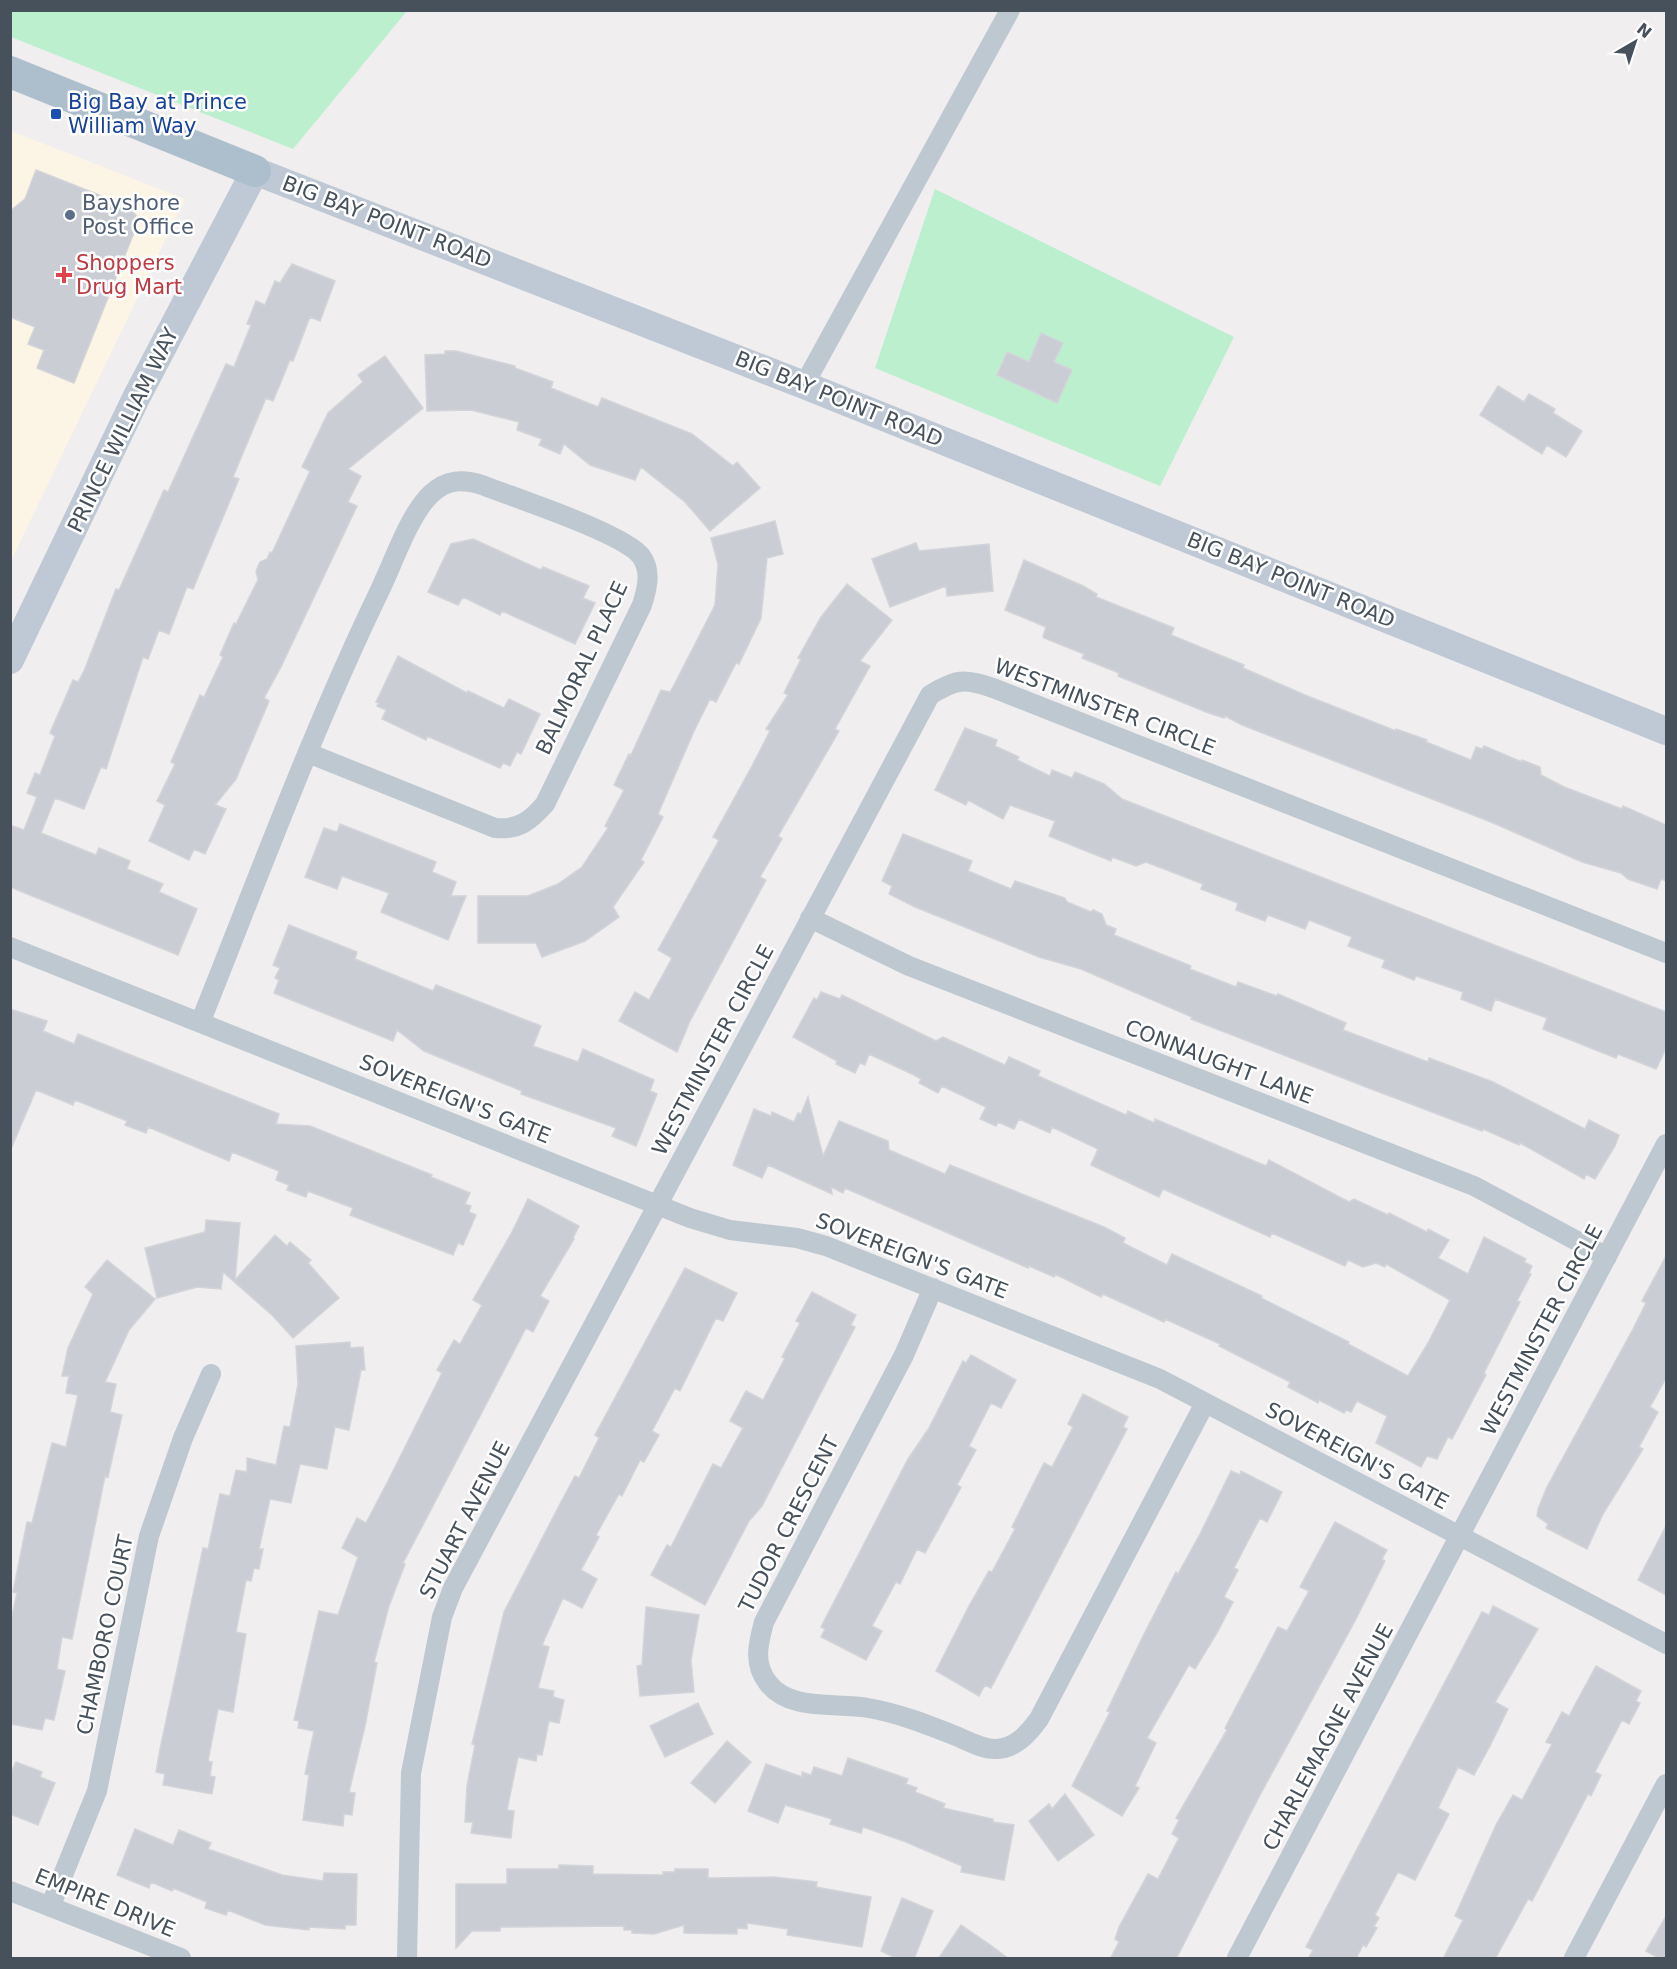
<svg xmlns="http://www.w3.org/2000/svg" width="1677" height="1969" font-family="'DejaVu Sans',sans-serif">
<style>
.commercial{fill:#fcf5e6}
.green{fill:#bbefce}
.building{fill:#cacdd3;stroke:#d2d4d9;stroke-width:1.5}
.lines{fill:none;stroke-linecap:round;stroke-linejoin:round}
.street{stroke:#bec8d0;stroke-width:20}
.secondary{stroke:#bec9d5;stroke-width:28}
.primary{stroke:#adbecd;stroke-width:32}
.transit-dot{fill:#1a4fb4;stroke:#fff;stroke-width:2}
.service-dot{fill:#5c6f8a;stroke:#fff;stroke-width:2}
.health-dot{fill:#e0444e;stroke:#fff;stroke-width:2}
.labels{text-anchor:middle;dominant-baseline:central;stroke-width:5;stroke-linejoin:round;paint-order:stroke}
.transit-label{font-size:21px;fill:#164399;stroke:#fff;text-anchor:start}
.service-label{font-size:21px;fill:#4e5e75;stroke:#fff;text-anchor:start}
.street-label{font-size:21px;fill:#46515b;stroke:#fff}
.health-label{font-size:21px;fill:#be3a42;stroke:#fff;text-anchor:start}
</style>
<rect width="100%" height="100%" fill="#f0eeee"/>
<path class="commercial" d="M11,131L185,199L11,561Z"/>
<path class="green" d="M10,11L11,10L407,11L293,149L11,37Z
M935,189L1234,337L1160,486L875,368Z"/>
<path class="building" d="M36,170L130,207L137,217V225L74,383L37,368L44,350L28,344L35,327L10,317V211L25,199Z
M292,264L335,281L320,321L310,317L293,361L290,360L273,401L266,398L233,477L239,479L193,589L187,587L169,634L159,630L148,659L143,657L106,769L101,767L84,809L55,798L41,833L96,855L99,848L130,861L127,869L163,884L159,892L197,909L178,955L10,887V825L24,830L37,797L27,793L35,773L40,775L55,736L50,733L73,680L78,682L84,671L116,589L119,590L164,490L168,492L226,364L234,367L251,325L247,324L256,301L265,305L275,281L280,283Z
M1041,333L1063,343L1054,362L1072,370L1057,403L997,375L1007,352L1029,362Z
M445,351H456L515,366V368L553,382L551,388L598,407L602,398L692,434L733,466L737,462L760,488L710,531L685,502L641,467L635,480L590,465L564,444L560,454L539,445L542,439L517,430L519,422L471,410L427,411L425,355L445,354Z
M385,356L423,408L348,469L361,476L348,502L357,506L281,667L264,698L269,701L236,779L215,805L226,809L205,854L194,849L189,860L149,841L165,805L157,801L175,764L171,762L200,695L204,697L223,657L220,655L234,623L236,624L258,580L256,571L260,562L267,559L270,552L272,553L310,471L302,467L328,413L363,382L358,375Z
M1498,386L1524,402L1529,394L1555,409L1553,413L1582,431L1566,457L1547,445L1542,454L1480,415Z
M775,521L783,554L767,558L761,618L739,664L736,663L716,702L710,699L694,731L658,814L663,817L641,860L644,862L613,907L619,917L585,941L542,957L536,943H478V896H528L558,884L582,867L608,828L605,826L624,790L614,785L629,754L631,755L661,690L670,692L673,687L715,605L718,564L711,538Z
M473,539L541,570L543,567L589,586L583,598L595,603L575,644L502,611L500,615L463,597L458,605L428,592L451,544Z
M916,543L919,551L989,544L993,591L947,596L946,586L890,607L872,559Z
M1024,560L1083,586L1097,594L1096,597L1174,628L1171,635L1244,665L1243,668L1305,695L1396,731V729L1427,740L1426,742L1471,760L1476,747L1482,749L1484,746L1522,762V760L1540,767L1541,775L1564,787L1622,809L1623,806L1666,825V881L1661,879L1657,889L1628,879L1621,873L1582,862L1491,822L1242,725L1225,716L1224,718L1206,712L1118,676L1119,673L1082,658L1084,654L1044,638L1043,636L1046,627L1005,610Z
M847,584L892,620L860,661L870,666L835,729L839,731L778,836L782,839L760,877L766,880L690,1021L677,1052L619,1021L635,992L649,1000L672,958L658,950L719,840L713,837L752,766L770,731L766,729L788,695L784,693L801,659L798,658L821,617Z
M398,656L467,693L468,691L504,708L509,699L540,714L521,754L517,752L510,766L503,763L500,768L427,736L426,740L382,719L386,710L377,706L379,703L376,702Z
M965,728L997,740L995,746L1019,757L1017,760L1050,776L1052,770L1072,778L1075,772L1104,784L1122,799L1666,1012V1047L1662,1057L1656,1069L1618,1054L1616,1058L1543,1029L1547,1018L1495,999L1491,1011L1461,999L1463,992L1416,976L1414,980L1382,967L1385,960L1348,946L1352,937L1309,920L1305,929L1268,915L1265,921L1236,910L1238,903L1201,889L1203,884L1146,862L1136,866L1112,857L1111,861L1049,836L1055,821L1010,805L1003,819L968,800L966,805L935,790Z
M340,824L436,862L432,872L456,882L451,896H466L448,940L381,912L389,893L342,876L337,889L305,877L324,828L337,832Z
M903,834L972,861L968,871L1011,889L1015,881L1065,898L1067,902L1091,912L1093,910L1102,914L1106,925L1116,929L1114,935L1191,966L1190,969L1236,987L1238,982L1277,996L1278,994L1346,1023L1343,1030L1428,1062L1429,1058L1493,1082L1585,1129L1589,1120L1619,1135L1615,1146L1595,1179L1586,1174L1584,1179L1520,1143L1519,1145L1483,1129L1482,1131L1366,1087L1191,1019L1192,1017L1081,969L1039,957L915,907L889,894L892,886L882,881Z
M289,925L357,952L355,959L433,991L436,985L541,1026L533,1046L578,1062L583,1049L654,1080L650,1091L657,1094L636,1146L612,1136L616,1128L521,1094L522,1091L424,1051L397,1030L393,1041L274,993L279,980L275,978L280,968L273,965Z
M821,992L840,999L842,995L936,1041L943,1037L1005,1065L1009,1057L1040,1071L1038,1076L1126,1115L1128,1111L1154,1123L1155,1119L1266,1166L1269,1160L1349,1202L1354,1199L1388,1215L1389,1213L1427,1232L1428,1229L1449,1240L1438,1258L1468,1274L1484,1237L1526,1259L1524,1262L1532,1266L1529,1273L1531,1274L1517,1301L1520,1302L1484,1373L1486,1375L1452,1439L1448,1437L1437,1459L1427,1456L1421,1467L1376,1443L1387,1416L1357,1401L1351,1412L1346,1410L1344,1413L1319,1400L1318,1403L1288,1387L1290,1382L1219,1346L1220,1344L1165,1319L1164,1322L1103,1294L1101,1297L1055,1274L1054,1277L1029,1266L1028,1268L845,1188L843,1193L831,1187L832,1194L768,1165L762,1178L733,1165L754,1109L771,1116L772,1112L794,1122L798,1113L801,1114L808,1097L823,1156L839,1121L888,1141L889,1150L945,1174L950,1165L1104,1227L1125,1238L1123,1243L1167,1265L1172,1254L1262,1296L1261,1298L1349,1342L1348,1344L1408,1376L1428,1343L1450,1300L1386,1264L1385,1267L1376,1263L1363,1267L1348,1260L1345,1266L1272,1233L1270,1237L1163,1189L1159,1197L1091,1165L1098,1149L1052,1127L1050,1133L1019,1119L1014,1129L998,1122L996,1126L980,1119L986,1107L942,1086L938,1093L919,1083L921,1079L914,1075L869,1054L865,1065L860,1063L855,1073L836,1064L837,1061L793,1037L814,998L817,1000Z
M10,1009L47,1021L43,1031L74,1044L78,1034L279,1114L276,1124L310,1126L432,1175L431,1177L470,1193L465,1204L471,1206L469,1212L476,1215L463,1245L458,1243L453,1255L350,1215L353,1208L308,1191L306,1197L287,1190L289,1185L276,1180L279,1171L232,1152L229,1161L148,1127L146,1133L125,1125L127,1121L75,1100L73,1105L36,1090L10,1151Z
M528,1199L579,1226L573,1238L574,1239L540,1296L549,1301L533,1332L526,1328L403,1563L405,1564L389,1606L374,1662L377,1663L365,1726L349,1792L355,1793L352,1815L344,1814L343,1826L303,1820L309,1775L305,1774L314,1731L298,1728L299,1721L294,1720L319,1611L338,1615L358,1557L342,1548L357,1518L366,1523L388,1481L442,1373L437,1370L454,1340L460,1344L482,1305L473,1300L512,1232Z
M206,1220L240,1223L235,1280L275,1235L287,1246L290,1242L311,1260L308,1263L339,1298L293,1338L273,1316L223,1272L221,1289L197,1287L157,1298L145,1248L205,1232Z
M1666,1256V1378L1650,1407L1658,1412L1639,1447L1643,1449L1603,1514L1587,1549L1546,1528L1548,1524L1537,1516L1538,1509L1547,1487L1633,1329L1646,1303L1642,1301Z
M107,1260L155,1299L129,1330L105,1382L116,1384L110,1412L122,1415L108,1477L105,1476L72,1639L62,1637L57,1669L65,1671L54,1720L45,1718L42,1730L10,1724V1625L17,1593L13,1592L27,1522L32,1523L52,1443L66,1447L78,1395L66,1393L69,1376H62L68,1348L93,1294L85,1287Z
M685,1268L737,1293L723,1321L716,1318L680,1391L675,1388L652,1431L659,1435L644,1462L640,1460L622,1496L619,1494L596,1535L599,1537L581,1570L597,1579L582,1608L563,1598L542,1645L549,1647L538,1688L554,1691L553,1697L564,1700L559,1723L549,1721L542,1755L537,1754L536,1761L518,1757L507,1810L514,1811L511,1838L471,1833L473,1822H465L467,1786L475,1745L472,1744L504,1612L561,1502L575,1476L579,1478L599,1438L595,1435Z
M812,1292L856,1315L851,1325L855,1327L762,1506L749,1521L705,1605L651,1575L667,1545L671,1547L713,1464L721,1468L743,1428L730,1421L746,1391L763,1400L785,1358L782,1357L800,1323L796,1321Z
M350,1342V1348L363,1347L365,1370H361L349,1430L335,1427L327,1469L300,1464L291,1503L270,1499L259,1549H263L259,1569L254,1568L251,1581L246,1580L236,1632L246,1634L233,1712L218,1709L208,1761L212,1762L210,1776L215,1777L212,1794L163,1785L165,1774L156,1772L160,1749L203,1548L208,1549L220,1494L230,1496L236,1470L247,1472V1458L276,1465L284,1426L290,1427L298,1384L296,1346Z
M971,1355L1016,1380L1001,1408L991,1403L969,1446L976,1450L957,1485L961,1487L945,1517L925,1553L917,1549L900,1584L896,1582L872,1626L882,1631L866,1660L821,1637L825,1629L821,1627L908,1459L929,1428L963,1361L966,1363Z
M1083,1394L1128,1417L1123,1427L1127,1429L991,1688L985,1685L979,1696L936,1671L969,1606L989,1571L992,1572L1015,1529L1012,1527L1044,1463L1052,1467L1073,1427L1068,1424Z
M1231,1471L1240,1475L1241,1471L1282,1492L1267,1522L1260,1518L1234,1568L1238,1570L1224,1597L1233,1602L1217,1633L1195,1669L1189,1665L1147,1738L1156,1743L1135,1786L1139,1788L1122,1816L1072,1786L1110,1712L1107,1711L1142,1638L1176,1572L1178,1574L1200,1534Z
M1335,1522L1387,1550L1382,1559L1385,1561L1355,1621L1260,1795L1176,1959H1110L1119,1942L1115,1939L1119,1927L1148,1874L1158,1879L1179,1838L1172,1834L1179,1820L1176,1818L1227,1730L1225,1728L1278,1627L1287,1631L1309,1591L1300,1587Z
M1666,1526V1595L1638,1580Z
M1493,1606L1538,1629L1495,1702L1508,1709L1490,1746L1474,1775L1458,1767L1438,1808L1449,1814L1415,1880L1398,1872L1375,1915L1379,1918L1374,1926L1377,1928L1366,1947L1363,1945L1356,1959H1308L1313,1950L1306,1947L1391,1784L1482,1612L1489,1615Z
M646,1607L699,1615L691,1660L694,1692L640,1696L637,1666L642,1665Z
M1596,1666L1641,1691L1636,1701L1640,1703L1629,1724L1622,1720L1595,1772L1601,1775L1591,1796L1588,1794L1532,1901L1528,1899L1495,1959H1443L1463,1920L1455,1916L1496,1825L1513,1795L1522,1800L1552,1744L1546,1742L1562,1712L1569,1716Z
M698,1703L713,1734L665,1757L650,1726Z
M727,1741L751,1762L715,1803L691,1783Z
M848,1758L908,1779L906,1784L917,1788L915,1792L945,1804L943,1808L993,1819V1822L1014,1825L1004,1880L961,1872L962,1866L906,1842L863,1827L861,1833L830,1824L832,1819L785,1805L778,1823L748,1811L766,1764L802,1777V1772L811,1775L814,1767L842,1776Z
M16,1762L42,1772L40,1777L55,1783L38,1825L10,1814V1775Z
M1065,1794L1094,1835L1058,1861L1029,1821L1049,1804L1052,1809Z
M135,1829L173,1845L179,1830L211,1843L208,1849L282,1875L323,1881L324,1873L357,1874L356,1925H345V1929L309,1927V1930L265,1925L228,1910L226,1915L205,1908L207,1902L173,1888L172,1891L151,1882L149,1888L117,1875Z
M559,1865L593,1866V1874L663,1875V1872H675V1869H708V1878L773,1877L817,1882L816,1887L871,1897L862,1947L787,1935L788,1929L747,1923V1929L737,1928V1934L684,1933V1925L654,1934L632,1933V1930H624V1926L500,1927V1931H472L456,1948V1884H507V1869H559Z
M902,1898L933,1911L914,1959H898L881,1951Z
M1666,1916V1959H1660L1646,1951Z
M961,1925L989,1944L1009,1959H938Z"/>
<g class="lines">
<path class="street" d="M804,385L1010,10
M810,918L909,966L1474,1186L1607,1257
M10,947L690,1218L730,1230L797,1238L826,1246L1160,1379L1666,1644
M200,1023C258,878 312,731 380,590C394,561 409,515 431,494C447,479 463,479 482,485C515,498 623,533 641,556C652,571 647,589 642,605L545,804C530,821 519,830 495,828L308,753
M933,1288L904,1355L764,1622C758,1644 753,1664 768,1683C790,1712 837,1702 868,1708C898,1713 928,1725 956,1736C968,1741 982,1749 995,1749C1015,1749 1028,1734 1039,1719L1205,1403
M10,1891L181,1958
M50,1907L97,1791L149,1536L183,1438L211,1374
M407,1958L411,1773L442,1617L453,1588L930,695C956,679 964,678 993,688L1666,953
M1237,1958L1666,1144
M1574,1958L1666,1784"/>
<path class="secondary" d="M10,660L136,398L255,171L804,385L1666,731"/>
<path class="primary" d="M10,72L255,171"/>
</g>
<rect class="transit-dot" x="50" y="108" width="12" height="12" rx="3"/>
<circle class="service-dot" cx="70" cy="215" r="6"/>
<path class="health-dot" d="M61 266h6v6h6v6h-6v6h-6v-6h-6v-6h6z"/>
<g class="labels">
<g class="transit-label">
<text x="68" y="102">Big Bay at Prince<tspan x="68" dy="24">William Way</tspan></text>
</g>
<g class="service-label">
<text x="82" y="203">Bayshore<tspan x="82" dy="24">Post Office</tspan></text>
</g>
<g class="street-label">
<text transform="translate(387 222) rotate(21)">BIG BAY POINT ROAD</text>
<text transform="translate(839 399) rotate(22)">BIG BAY POINT ROAD</text>
<text transform="translate(123 430) rotate(-64)">PRINCE WILLIAM WAY</text>
<text transform="translate(1291 580) rotate(22)">BIG BAY POINT ROAD</text>
<text transform="translate(582 668) rotate(-65)">BALMORAL PLACE</text>
<text transform="translate(1105 707) rotate(21)">WESTMINSTER CIRCLE</text>
<text transform="translate(713 1050) rotate(-62)">WESTMINSTER CIRCLE</text>
<text transform="translate(1219 1062) rotate(21)">CONNAUGHT LANE</text>
<text transform="translate(455 1099) rotate(22)">SOVEREIGN'S GATE</text>
<text transform="translate(912 1256) rotate(21)">SOVEREIGN'S GATE</text>
<text transform="translate(1542 1330) rotate(-62)">WESTMINSTER CIRCLE</text>
<text transform="translate(1357 1456) rotate(28)">SOVEREIGN'S GATE</text>
<text transform="translate(465 1520) rotate(-63)">STUART AVENUE</text>
<text transform="translate(789 1524) rotate(-63)">TUDOR CRESCENT</text>
<text transform="translate(105 1635) rotate(-78)">CHAMBORO COURT</text>
<text transform="translate(1328 1737) rotate(-62)">CHARLEMAGNE AVENUE</text>
<text transform="translate(105 1903) rotate(22)">EMPIRE DRIVE</text>
</g>
<g class="health-label">
<text x="76" y="263">Shoppers<tspan x="76" dy="24">Drug Mart</tspan></text>
</g>
</g>
<rect width="1677" height="1969" fill="none" stroke="#46515b" stroke-width="24"/>
<g transform="translate(1635 42) rotate(39)" stroke="#ffffff" stroke-width="4.5" paint-order="stroke">
<path d="M0-4.5L10 22L0 15L-10 22Z" fill="#46515b"/>
<text y="-9" font-size="16" font-weight="bold" text-anchor="middle" fill="#46515b">N</text>
</g>
</svg>
